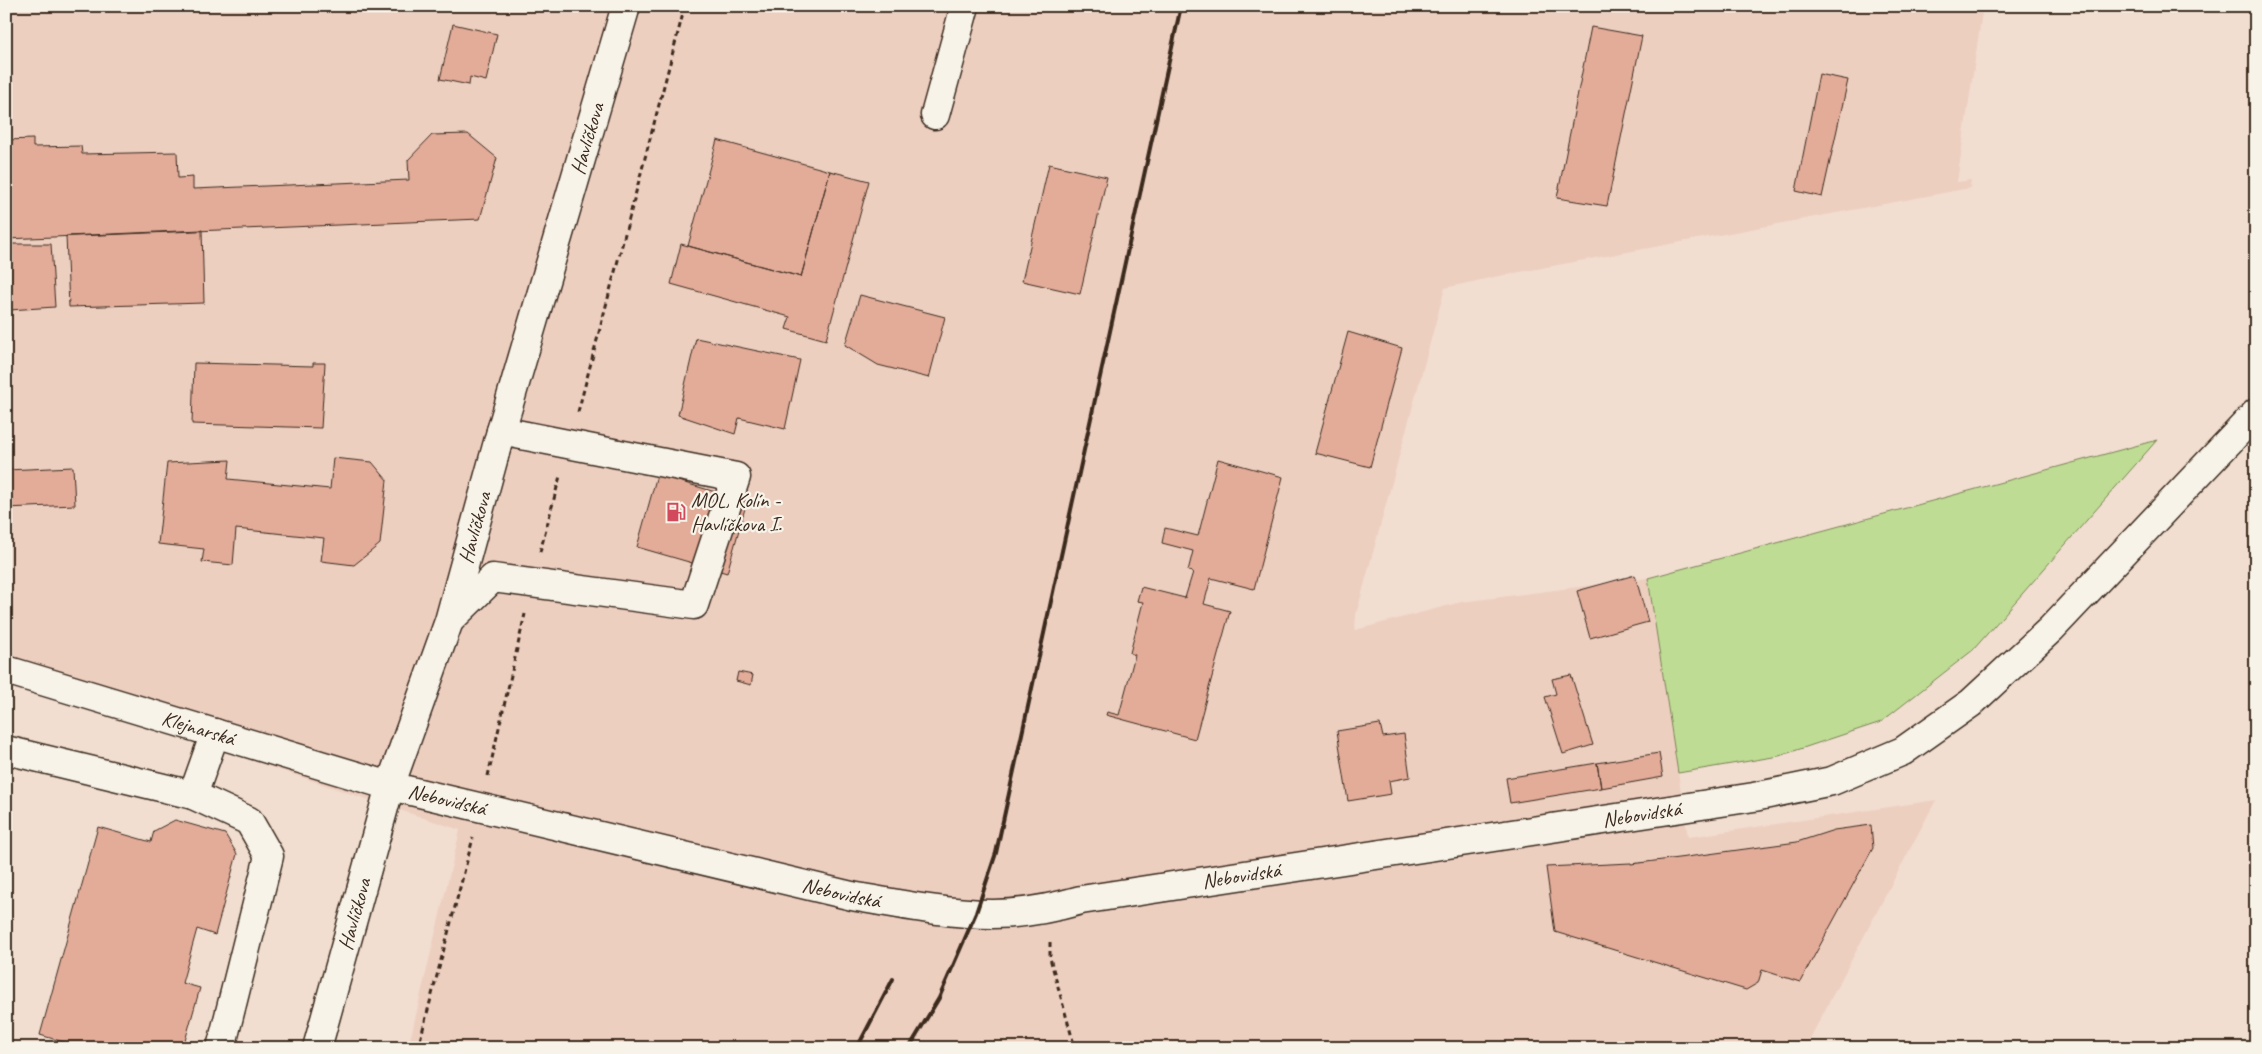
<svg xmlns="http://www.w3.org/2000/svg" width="2262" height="1054" font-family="Caveat,sans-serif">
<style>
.built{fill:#edcfc0}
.green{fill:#bedc93;stroke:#7c8358}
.building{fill:#e3ac99;stroke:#3b2a1e}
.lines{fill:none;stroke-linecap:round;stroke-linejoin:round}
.minor-casing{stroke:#3b2a1e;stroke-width:31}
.path{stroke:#3b2a1e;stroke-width:3;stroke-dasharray:5 4;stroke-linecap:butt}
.minor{stroke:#f7f3e8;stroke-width:28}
.rail{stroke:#3b2a1e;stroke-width:4}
.labels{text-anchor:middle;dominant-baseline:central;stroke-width:4.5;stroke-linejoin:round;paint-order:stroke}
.street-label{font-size:21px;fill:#3b2a1e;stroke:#f7f3e8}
.poi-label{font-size:21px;fill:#3b2a1e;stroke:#f7f3e8;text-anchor:start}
</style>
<rect width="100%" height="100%" fill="#f1ded0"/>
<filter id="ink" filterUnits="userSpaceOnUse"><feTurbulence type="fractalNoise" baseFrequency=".02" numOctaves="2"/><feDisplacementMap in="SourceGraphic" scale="10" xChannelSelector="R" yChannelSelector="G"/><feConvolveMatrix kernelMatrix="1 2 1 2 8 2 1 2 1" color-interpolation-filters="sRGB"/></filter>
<g filter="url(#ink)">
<path class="built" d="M6,6H1983L1957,182L1971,180L1970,188L1499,276L1445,288L1356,615L1355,630L1461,602L1648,578L1688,837L1936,800L1805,1048H408L460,830L6,679Z"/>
<path class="green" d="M2157,440L1973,650L1881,722L1779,756L1678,773L1648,578Z"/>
<path class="building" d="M453,24L497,34L486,81L470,77L469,85L440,79Z
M1591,27L1642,36L1607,206L1557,198Z
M1819,74L1848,80L1822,197L1796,191Z
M468,134L497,158L480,219L6,239V140L33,139V147L81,146L82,154L177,152L178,178L193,177V189L409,180L408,160L432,135Z
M717,140L830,171L801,277L688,246Z
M1049,164L1107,177L1080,294L1022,281Z
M830,171L869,181L826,340L786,329L790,317L671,284L681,244L801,277Z
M202,230L204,303L69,307L66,236Z
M6,244H9V310L6,311Z
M9,244H51L55,307L9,310Z
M860,295L945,317L929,378L878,365L845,345Z
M1348,332L1402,348L1370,467L1315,453Z
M696,338L800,360L785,429L739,418L735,434L678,415Z
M194,363L313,366V363H325L321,428L192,424Z
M333,458L372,462L387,480L380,544L354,565L321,561L324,538L236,529L233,565L202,562L204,549L158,544L167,463L230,460L228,479L330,489Z
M1218,459L1283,477L1254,589L1211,578L1204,604L1230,611L1195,739L1106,715L1107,712L1119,715L1135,655L1130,653L1143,602L1137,601L1141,587L1185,598L1193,572L1188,571L1193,551L1162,543L1165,528L1198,536Z
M73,467L75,505L6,508V470Z
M657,475L747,501L727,573L637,547Z
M1635,575L1648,622L1590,638L1577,591Z
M738,672L753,675L751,685L736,681Z
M1571,675L1593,745L1563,754L1545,697L1556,694L1552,679Z
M1380,724L1383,737L1404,734L1410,777L1389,781L1391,794L1348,801L1337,731Z
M1659,753L1663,777L1601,788L1597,763Z
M1597,763L1601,788L1510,803L1506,778Z
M175,820L225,834L237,854L215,935L197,929L182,983L200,988L183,1048H84L40,1035L98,827L151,842L154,831Z
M1871,825L1873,848L1800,982L1762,970L1758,983L1746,990L1555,932L1546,867L1631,863V864L1694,856L1797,842L1834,830Z
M433,1042L456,1048H432Z"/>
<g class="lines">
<defs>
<g id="minor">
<path d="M935,115L965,6"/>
<path d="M450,620L493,578L694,605L736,477L501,431"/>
<path id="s1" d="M6,670L390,786L852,896C898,904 946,914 993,914C1023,914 1053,908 1081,900L1754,797L1832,781L1903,751L1971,703L2051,629L2256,413"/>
<path d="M6,750L193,795L215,733"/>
<path d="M193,795L249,821L269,856L221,1048"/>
<path id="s2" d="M317,1048L390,786L449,621L501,431L626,6"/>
</g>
</defs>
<use href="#minor" class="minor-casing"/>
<path class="path" d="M578,412L685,6
M540,552L560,476
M488,776L525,614
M1050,942V958L1075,1048
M418,1048L473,838"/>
<use href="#minor" class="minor"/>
<path class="rail" d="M857,1048L893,979
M909,1048L939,998L976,913L996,853L1181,6"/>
</g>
</g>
<defs>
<symbol id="fuel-bare" viewBox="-9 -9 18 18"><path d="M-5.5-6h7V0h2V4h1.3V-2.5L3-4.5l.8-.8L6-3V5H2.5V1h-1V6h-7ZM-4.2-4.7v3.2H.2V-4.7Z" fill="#d1495b" stroke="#f7f3e8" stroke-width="2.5" paint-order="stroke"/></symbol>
</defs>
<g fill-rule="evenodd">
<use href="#fuel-bare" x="662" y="498" width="28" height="28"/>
</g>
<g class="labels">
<g class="street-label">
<text stroke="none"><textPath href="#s2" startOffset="949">Havlíčkova</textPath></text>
<text stroke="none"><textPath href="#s2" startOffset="544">Havlíčkova</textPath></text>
<text stroke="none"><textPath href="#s1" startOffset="201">Klejnarská</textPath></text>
<text stroke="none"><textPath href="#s1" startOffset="460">Nebovidská</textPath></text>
<text stroke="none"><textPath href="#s1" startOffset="1675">Nebovidská</textPath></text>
<text stroke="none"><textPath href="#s1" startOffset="1270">Nebovidská</textPath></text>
<text stroke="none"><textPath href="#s1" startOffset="865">Nebovidská</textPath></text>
<text stroke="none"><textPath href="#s2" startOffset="139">Havlíčkova</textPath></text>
</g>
<g class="poi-label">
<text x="691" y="500">MOL, Kolín -<tspan x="691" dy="24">Havlíčkova I.</tspan></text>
</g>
</g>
<rect width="2262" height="1054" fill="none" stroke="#f7f3e8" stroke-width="25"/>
<rect x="12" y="12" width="2237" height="1029" fill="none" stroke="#3b2a1e" stroke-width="2" filter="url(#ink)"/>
</svg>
